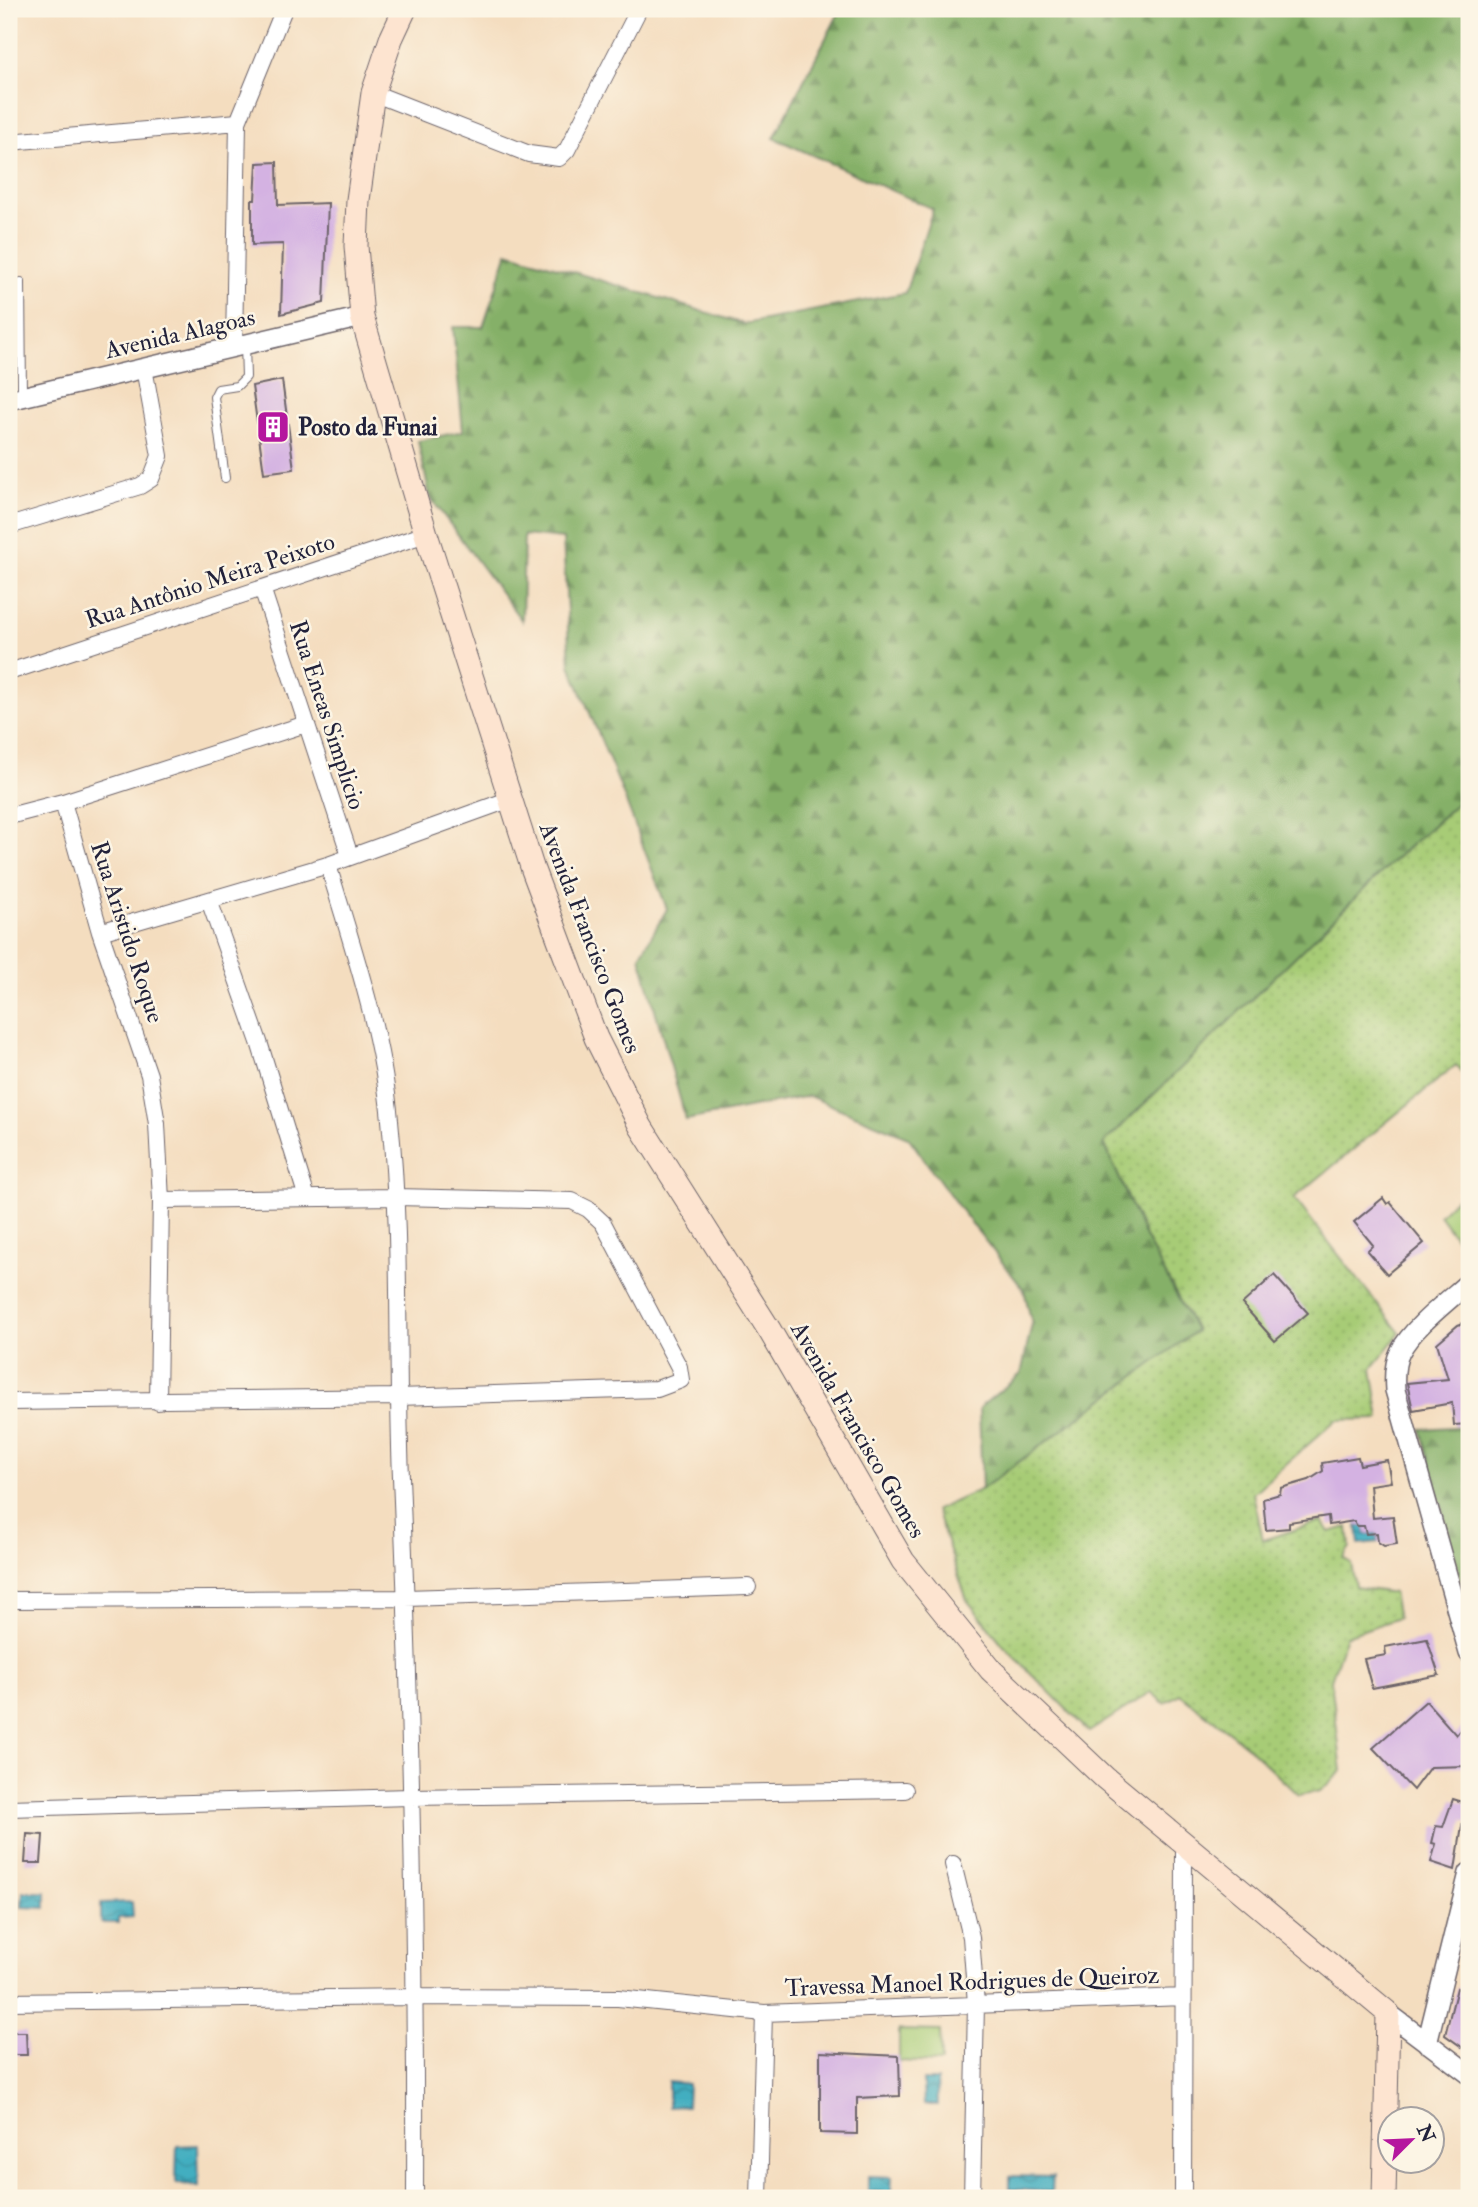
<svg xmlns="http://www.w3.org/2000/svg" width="1478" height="2207" font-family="'IM FELL Double Pica',serif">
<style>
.grass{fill:url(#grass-dots);stroke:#647758;stroke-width:2}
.forest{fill:url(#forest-firs);stroke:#546951;stroke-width:2}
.garden{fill:#a7cc76;stroke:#647758;stroke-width:2}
.water{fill:url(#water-waves);stroke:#32687e;stroke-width:2}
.building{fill:#d4b2e2}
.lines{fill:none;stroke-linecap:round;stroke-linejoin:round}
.service-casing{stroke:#6c6369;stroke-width:10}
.minor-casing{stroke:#6c6369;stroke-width:18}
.tertiary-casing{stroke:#6c6369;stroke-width:22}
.secondary-casing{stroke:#6c6369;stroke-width:25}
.service{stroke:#fff;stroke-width:8}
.minor{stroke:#fff;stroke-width:16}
.tertiary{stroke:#fff;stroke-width:19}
.secondary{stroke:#fde4d0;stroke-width:23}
.labels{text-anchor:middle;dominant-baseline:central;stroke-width:5;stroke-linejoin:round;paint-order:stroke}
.street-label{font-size:24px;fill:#22223b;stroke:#fcf5e5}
.poi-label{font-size:24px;font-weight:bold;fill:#22223b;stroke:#fcf5e5;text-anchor:start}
</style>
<defs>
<pattern id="grass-dots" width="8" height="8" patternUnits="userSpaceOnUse" patternTransform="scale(1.75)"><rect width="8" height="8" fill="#a7cc76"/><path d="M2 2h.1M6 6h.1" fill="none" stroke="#8faf67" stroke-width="1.8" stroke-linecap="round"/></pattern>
<pattern id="forest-firs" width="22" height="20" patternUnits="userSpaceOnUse" patternTransform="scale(1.75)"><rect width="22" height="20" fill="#85b067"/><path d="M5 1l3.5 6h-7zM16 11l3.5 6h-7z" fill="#6c8f56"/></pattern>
<pattern id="water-waves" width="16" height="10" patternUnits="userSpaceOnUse" patternTransform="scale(1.75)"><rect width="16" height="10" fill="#42aec0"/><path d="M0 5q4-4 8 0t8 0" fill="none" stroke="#378d9d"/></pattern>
</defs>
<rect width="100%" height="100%" fill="#fcf5e5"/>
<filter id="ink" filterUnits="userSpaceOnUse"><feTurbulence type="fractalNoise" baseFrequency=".0143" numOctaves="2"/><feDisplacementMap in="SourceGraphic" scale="14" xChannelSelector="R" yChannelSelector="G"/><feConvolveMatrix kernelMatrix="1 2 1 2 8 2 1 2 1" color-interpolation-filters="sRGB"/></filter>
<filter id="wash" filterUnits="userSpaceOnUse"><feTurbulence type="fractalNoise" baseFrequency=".00686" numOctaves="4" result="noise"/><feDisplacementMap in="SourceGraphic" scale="28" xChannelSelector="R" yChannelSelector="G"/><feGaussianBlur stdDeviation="1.57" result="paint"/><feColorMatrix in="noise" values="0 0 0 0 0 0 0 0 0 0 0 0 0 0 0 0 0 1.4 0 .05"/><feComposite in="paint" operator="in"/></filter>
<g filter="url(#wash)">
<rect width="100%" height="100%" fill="#f4ddbf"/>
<path class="grass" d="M1469,792V1082L1456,1065L1294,1198L1400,1333L1372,1369L1380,1419L1336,1420L1253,1493L1263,1540L1322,1521L1329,1532L1348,1527L1350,1547L1343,1558L1351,1563L1355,1587L1393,1593L1398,1618L1346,1636L1331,1680L1342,1771L1320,1791L1298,1795L1248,1747L1180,1694L1164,1703L1151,1692L1089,1732L1004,1646L967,1600L936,1510L982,1489L1196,1331L1145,1237L1104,1143L1391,863Z"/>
<path class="forest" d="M841,9H1469V792L1391,863L1104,1143L1145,1237L1196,1331L982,1489L979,1408L1021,1374L1032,1324L1024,1290L961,1210L908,1137L809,1096L686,1120L640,956L667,909L618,781L570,665L563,539L524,535L522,621L430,497L418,441L463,431L453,327H483L508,252L744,324L905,293L933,209L774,138Z
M1469,1426V1613L1421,1429Z"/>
<path class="garden" d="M1466,1189L1469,1193V1256L1439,1215Z
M899,2030L940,2031L941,2063L899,2061Z"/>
<path class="water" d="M1357,1526H1364L1366,1534L1377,1533L1378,1542L1359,1544Z
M23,1892H46V1908L22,1907Z
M132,1902L133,1917L118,1918V1923H101V1903Z
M923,2080H937L938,2105H924Z
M668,2082L688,2084L687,2106L668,2107Z
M198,2145L199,2186L176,2183L177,2146Z
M868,2176L892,2177L891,2193L868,2191Z
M1010,2176L1053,2177L1052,2192L1010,2189Z"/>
<g id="blocks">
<path class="building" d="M277,162L278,205L328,203L324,303L281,314L283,244L252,245V200H255L257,163Z
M282,380L294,469L264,473L252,386Z
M1383,1198L1387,1204L1390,1202L1424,1243L1387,1274L1367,1251L1373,1245L1354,1222Z
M1274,1275L1308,1313L1275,1341L1242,1304Z
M1469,1321V1424L1454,1425L1452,1403L1413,1410L1407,1383L1448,1379L1437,1343L1458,1325Z
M1358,1457L1360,1465L1387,1460L1391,1482L1370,1485L1373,1518L1393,1516L1397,1544L1384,1546L1378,1542L1377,1533L1366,1534L1364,1526H1357L1354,1521L1329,1525L1328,1516L1289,1522V1528L1266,1530L1263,1499L1280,1494L1281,1488L1309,1480L1323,1471L1322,1463Z
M1427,1639L1439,1675L1372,1688L1364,1659L1386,1655L1385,1647Z
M1426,1701L1456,1735L1469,1719V1766L1430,1767L1413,1790L1373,1748Z
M1453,1799L1469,1804V1822L1463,1820L1455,1870L1431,1862L1436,1844L1432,1843L1436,1826L1443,1827Z
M27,1834L43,1835L41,1863H25Z
M1466,1967L1469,1968V2052L1445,2035L1457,1988L1459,1989Z
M9,2032H26L27,2055H9Z
M820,2052L899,2056L900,2096L857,2098V2134L820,2133Z"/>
</g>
</g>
<g filter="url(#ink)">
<use href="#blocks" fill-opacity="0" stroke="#6c6369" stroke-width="2"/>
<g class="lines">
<defs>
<path id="service" d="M21,282L22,395
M225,478L214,397L218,389L237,386L246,377L245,345"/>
<path id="minor" d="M373,93L529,154L559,158L567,150L639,9
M9,142L238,122
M234,345L238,122L284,9
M9,526L140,486L151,479L160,456L144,368
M262,588L350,856
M9,672L426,534
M63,802L100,932L149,1075L157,1124L161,1200L158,1402
M9,816L63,802L306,724
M328,865C353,948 382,1032 390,1120C402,1238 396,1358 401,1477C411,1717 416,1958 415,2198
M209,900L259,1042L307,1198
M100,932L328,865L511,799
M9,1402L398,1397L657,1389L681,1380L679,1367L603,1223L588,1209L572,1201L396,1197L161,1200
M9,1600L406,1598L748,1587
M9,1808L410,1797L905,1790
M953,1864L971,1937L976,2004L972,2198
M9,2002L416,1997L618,1998L764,2013L1183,1997
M759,2198L764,2013
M1183,2198L1184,1846"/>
<path id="tertiary" d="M9,400L362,317
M1469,1282C1449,1300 1411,1329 1400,1352C1394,1364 1394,1377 1395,1390L1469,1653
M1388,2013L1469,2074
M1427,2043L1469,1873"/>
<path id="secondary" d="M405,9L391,39L373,93L358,200L356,246L362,317L426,534L533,870L596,1038L641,1127L770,1331L903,1561L991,1670L1105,1778L1388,2013L1384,2198"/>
</defs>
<use href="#service" class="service-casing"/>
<use href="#minor" class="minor-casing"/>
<use href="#tertiary" class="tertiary-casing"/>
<use href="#secondary" class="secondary-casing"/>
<use href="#service" class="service"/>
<use href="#minor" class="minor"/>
<use href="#tertiary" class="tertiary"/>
<use href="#secondary" class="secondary"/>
</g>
</g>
<defs>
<symbol id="building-square" viewBox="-11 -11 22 22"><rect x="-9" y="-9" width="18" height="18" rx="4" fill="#b5179e" stroke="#fcf5e5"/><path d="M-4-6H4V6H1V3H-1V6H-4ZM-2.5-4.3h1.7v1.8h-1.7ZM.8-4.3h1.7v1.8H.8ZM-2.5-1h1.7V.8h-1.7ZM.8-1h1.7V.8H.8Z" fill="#fff"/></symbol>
</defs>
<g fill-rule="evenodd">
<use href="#building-square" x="254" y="408" width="38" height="38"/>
</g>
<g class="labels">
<g class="street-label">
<text transform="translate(180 334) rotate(-13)">Avenida Alagoas</text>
<text transform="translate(210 581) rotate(-18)">Rua Antônio Meira Peixoto</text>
<text transform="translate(327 715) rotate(72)">Rua Eneas Simplicio</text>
<text transform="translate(127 932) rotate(72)">Rua Aristido Roque</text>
<text transform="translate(590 938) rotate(69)">Avenida Francisco Gomes</text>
<text transform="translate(858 1430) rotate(60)">Avenida Francisco Gomes</text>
<text transform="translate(972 1982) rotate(-2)">Travessa Manoel Rodrigues de Queiroz</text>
</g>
<g class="poi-label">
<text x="298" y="427">Posto da Funai</text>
</g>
</g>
<rect width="1478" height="2207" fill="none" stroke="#fcf5e5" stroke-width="35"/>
<g transform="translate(1411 2140) rotate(66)"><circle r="33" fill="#fcf5e5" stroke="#a5a1a1" stroke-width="2"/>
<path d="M0-5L12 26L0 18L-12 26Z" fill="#b5179e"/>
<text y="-10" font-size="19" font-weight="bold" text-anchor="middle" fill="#22223b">N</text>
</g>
</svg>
